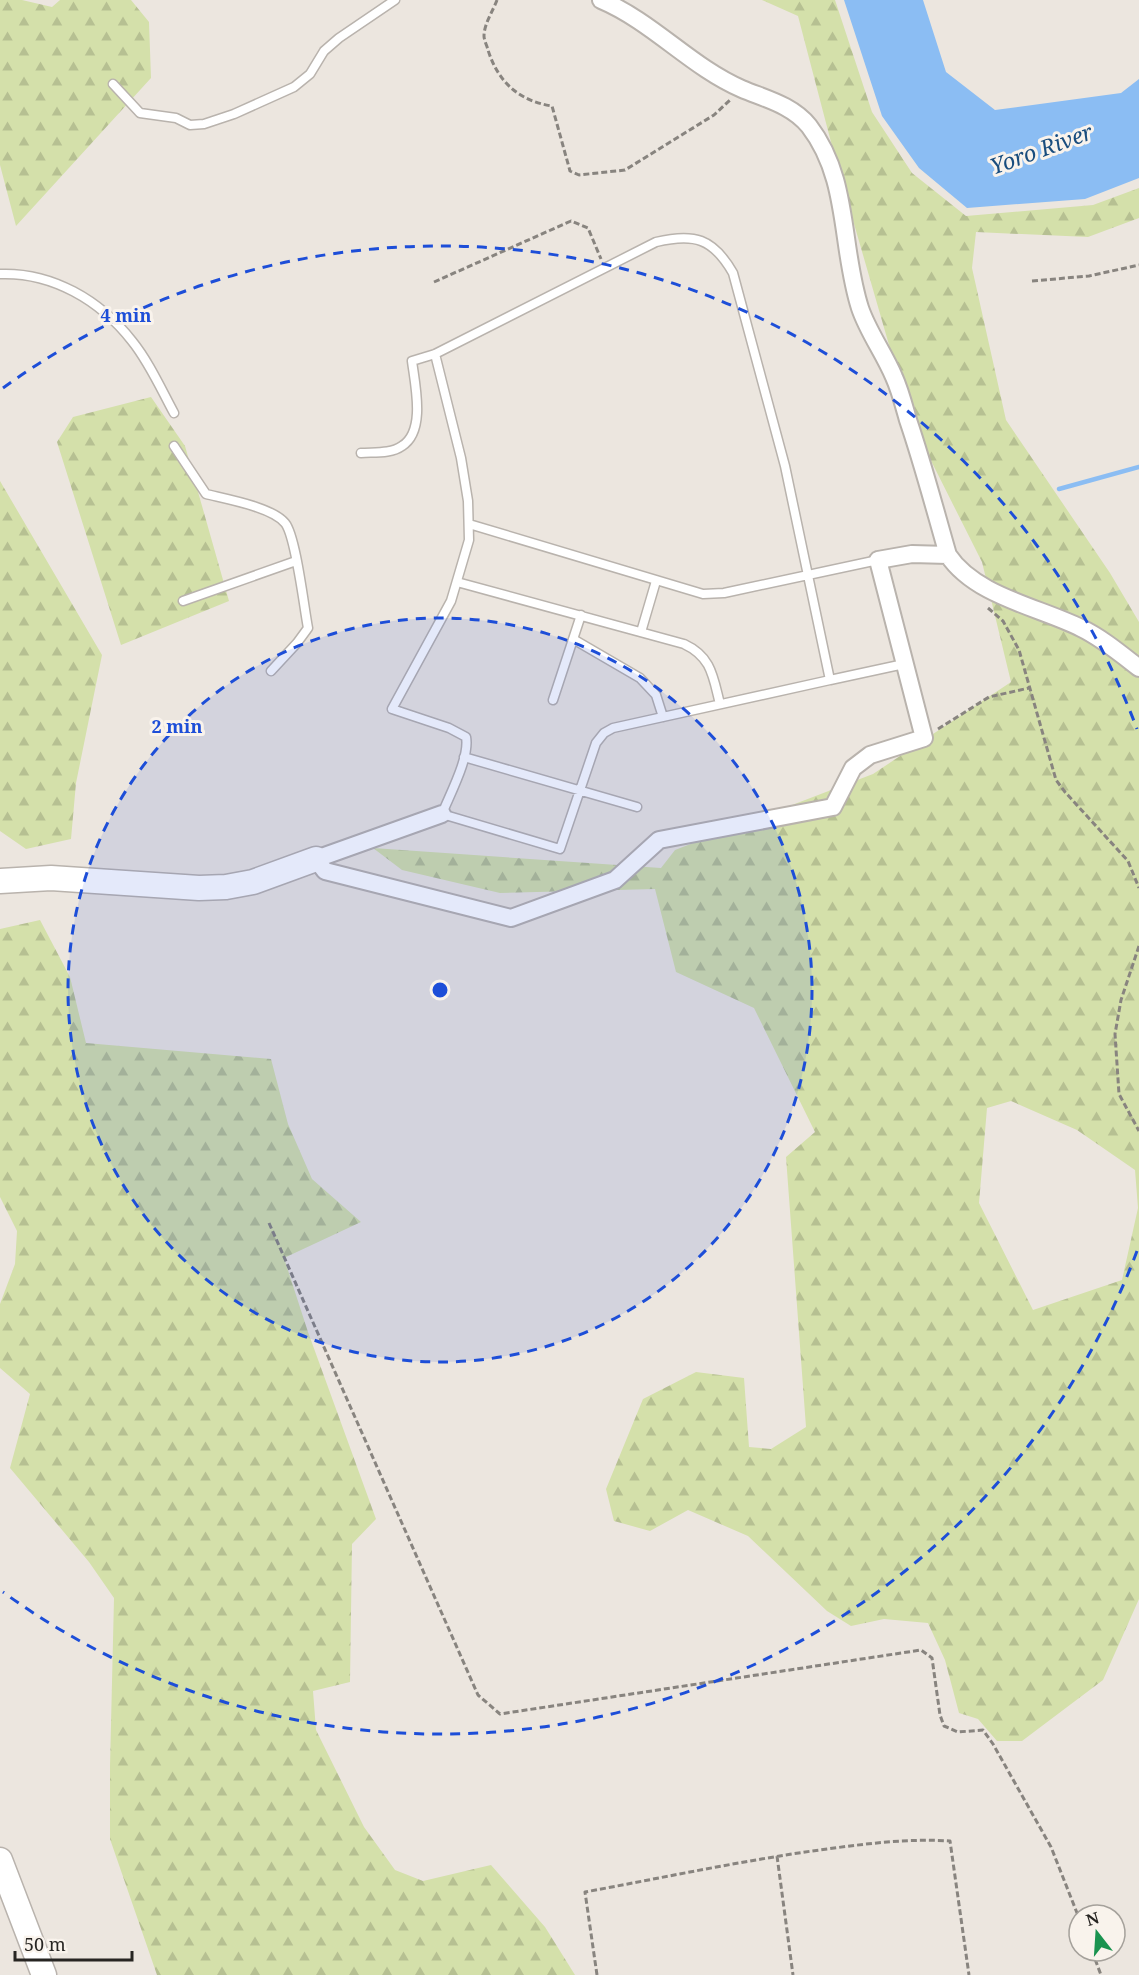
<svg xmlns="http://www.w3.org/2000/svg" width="1139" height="1975" font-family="'Noto Serif',serif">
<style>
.forest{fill:url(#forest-firs);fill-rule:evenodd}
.water{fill:#8bbdf3}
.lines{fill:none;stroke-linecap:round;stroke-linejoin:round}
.stream{stroke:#8bbdf3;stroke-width:4.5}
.lane-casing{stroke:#b9b3ad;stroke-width:11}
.street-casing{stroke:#b9b3ad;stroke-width:20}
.secondary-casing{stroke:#b9b3ad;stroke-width:27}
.path{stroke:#88847f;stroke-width:3;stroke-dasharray:6 3;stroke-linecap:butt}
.lane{stroke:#fff;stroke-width:8}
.street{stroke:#fff;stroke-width:16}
.secondary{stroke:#fff;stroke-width:24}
.ring{fill:none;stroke:#1d4ed8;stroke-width:3;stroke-dasharray:10 8}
.labels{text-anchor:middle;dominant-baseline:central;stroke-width:6;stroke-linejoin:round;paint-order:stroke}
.water-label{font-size:22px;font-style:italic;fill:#194d7e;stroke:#f9f3ec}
.centre{fill:#1d4ed8;stroke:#f9f3ec;stroke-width:3}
.ring-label{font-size:18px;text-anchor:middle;font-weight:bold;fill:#1d4ed8;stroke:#f9f3ec;stroke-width:6;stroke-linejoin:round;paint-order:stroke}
</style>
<defs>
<pattern id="forest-firs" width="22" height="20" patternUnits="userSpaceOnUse" patternTransform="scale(1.5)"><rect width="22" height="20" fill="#d4e0aa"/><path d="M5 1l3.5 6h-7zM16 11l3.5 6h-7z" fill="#b6c092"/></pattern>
</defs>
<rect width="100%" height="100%" fill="#ece6df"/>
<path class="forest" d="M0,0H22L52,7L60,0H131L149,22L151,78L16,226L0,165Z
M762,0H835L872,112L912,173L966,216L1093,205L1139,188V218L1088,237L976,232L972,268L1006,420L1110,573L1139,622V1599L1103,1680L1022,1741H997L978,1719L959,1713L945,1660L928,1623L884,1619L851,1626L827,1611L748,1536L688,1510L650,1531L614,1521L606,1489L643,1399L696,1372L744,1378L749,1447L771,1449L806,1427L786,1157L815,1132L754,1008L676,972L655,889L500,893L402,870L373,848L661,868L675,850L873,774L1011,682L982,562L911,421L837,165L798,16ZM1011,1101L1077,1130L1135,1170L1138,1208L1122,1280L1033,1310L979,1203L987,1108Z
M151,397L185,446L229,601L121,645L57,442L73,417Z
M0,481L102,655L76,783L71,839L26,849L0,831Z
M40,920L70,977L86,1043L271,1059L288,1124L312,1179L361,1222L284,1258L308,1332L376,1519L352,1544L350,1682L313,1691L316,1730L364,1827L395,1870L423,1881L491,1865L545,1927L575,1975H157L110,1839V1766L114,1598L89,1562L10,1468L30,1394L0,1368V1304L15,1264L17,1231L0,1197V929Z"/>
<path class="water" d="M844,0H923L946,72L995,110L1121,93L1139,79V178L1085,199L967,208L919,168L882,116Z"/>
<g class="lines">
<path class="stream" d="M1059,489L1139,467"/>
<defs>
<path id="lane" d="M113,84L140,113L176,118L190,125L204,124L234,114L294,87L310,74L324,51L339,38L395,0
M0,274C52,272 100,300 132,341C149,362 161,389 174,413
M174,446L206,494C226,499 272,507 285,523C296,536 304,608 308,628L297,643L271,671
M361,453C374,452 391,454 402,446C426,431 415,385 412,361L435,354L656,242C694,233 713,238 733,273L785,466L830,680L613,728L604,733L596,743L560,849L442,814C450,794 470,757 466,737L449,728L392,709L451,601L469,540L468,501L461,458L435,354
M469,524L703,594L724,593L878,560
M457,582L684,644C712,657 713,677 720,704
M183,601L296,561
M641,632L656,581
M573,639L640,678L656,695L663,717
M830,680L904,664
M553,700L581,615
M464,757L637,807"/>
<path id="street" d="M601,0C653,22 691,67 742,89C766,99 792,105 809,126C850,179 840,246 860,308C868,332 884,353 894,377C900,390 904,406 908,420C923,464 935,510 948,555C975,596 1039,607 1081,628C1102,638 1121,654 1139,668
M442,814L316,859L325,871L511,918L615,880L659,840L833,807L853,768L870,755L924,738L878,560L912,554L948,555"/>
<path id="secondary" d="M0,881L51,878L199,888L226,887L253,882L316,859
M0,1860L44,1975"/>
</defs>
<use href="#lane" class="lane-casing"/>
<use href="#street" class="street-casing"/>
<use href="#secondary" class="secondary-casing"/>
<path class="path" d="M497,0C493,11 484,24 484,36C484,40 487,46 488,50C498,82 519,101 552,106L570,171L579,175L625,170L714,115L730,100
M1032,281L1089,276L1139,265
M434,282L571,221L588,228L601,259
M988,608L1003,621L1019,650L1056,780L1065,792L1128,861L1139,888
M938,729L989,697L1029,688
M1139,946L1121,1000L1115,1034L1119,1094L1139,1131
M269,1223L478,1695L500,1714L921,1650L932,1658L940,1715L944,1726L958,1732L983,1730L993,1744L1051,1847L1079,1918
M777,1856L793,1975
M1092,1951L1101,1975
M597,1975L585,1892C661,1878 736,1862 812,1851C857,1845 904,1838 950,1841L969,1975"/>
<use href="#lane" class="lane"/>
<use href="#street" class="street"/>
<use href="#secondary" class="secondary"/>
</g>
<circle cx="440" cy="990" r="372" fill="#1d4ed8" fill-opacity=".12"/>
<g class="ring">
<circle cx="440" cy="990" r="372"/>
<path d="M1137 1251A744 744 0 0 1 3 1592M3 388A744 744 0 0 1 1137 729"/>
</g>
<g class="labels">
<g class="water-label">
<text transform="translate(1041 148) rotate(-20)">Yoro River</text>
</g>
</g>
<circle cx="440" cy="990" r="9" class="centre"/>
<g class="ring-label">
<text x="126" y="322">4 min</text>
<text x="177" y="733">2 min</text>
</g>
<g transform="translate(1097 1933) rotate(343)"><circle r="28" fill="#f9f3ec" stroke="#a5a19b" stroke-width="1.5"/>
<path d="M0-4.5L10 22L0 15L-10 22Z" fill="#1a934f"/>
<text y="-9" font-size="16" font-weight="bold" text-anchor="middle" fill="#272522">N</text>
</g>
<path d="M15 1951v9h117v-9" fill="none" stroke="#272522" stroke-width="3"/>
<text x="24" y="1951" font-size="18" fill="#272522" stroke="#f9f3ec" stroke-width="4.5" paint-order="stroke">50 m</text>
</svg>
